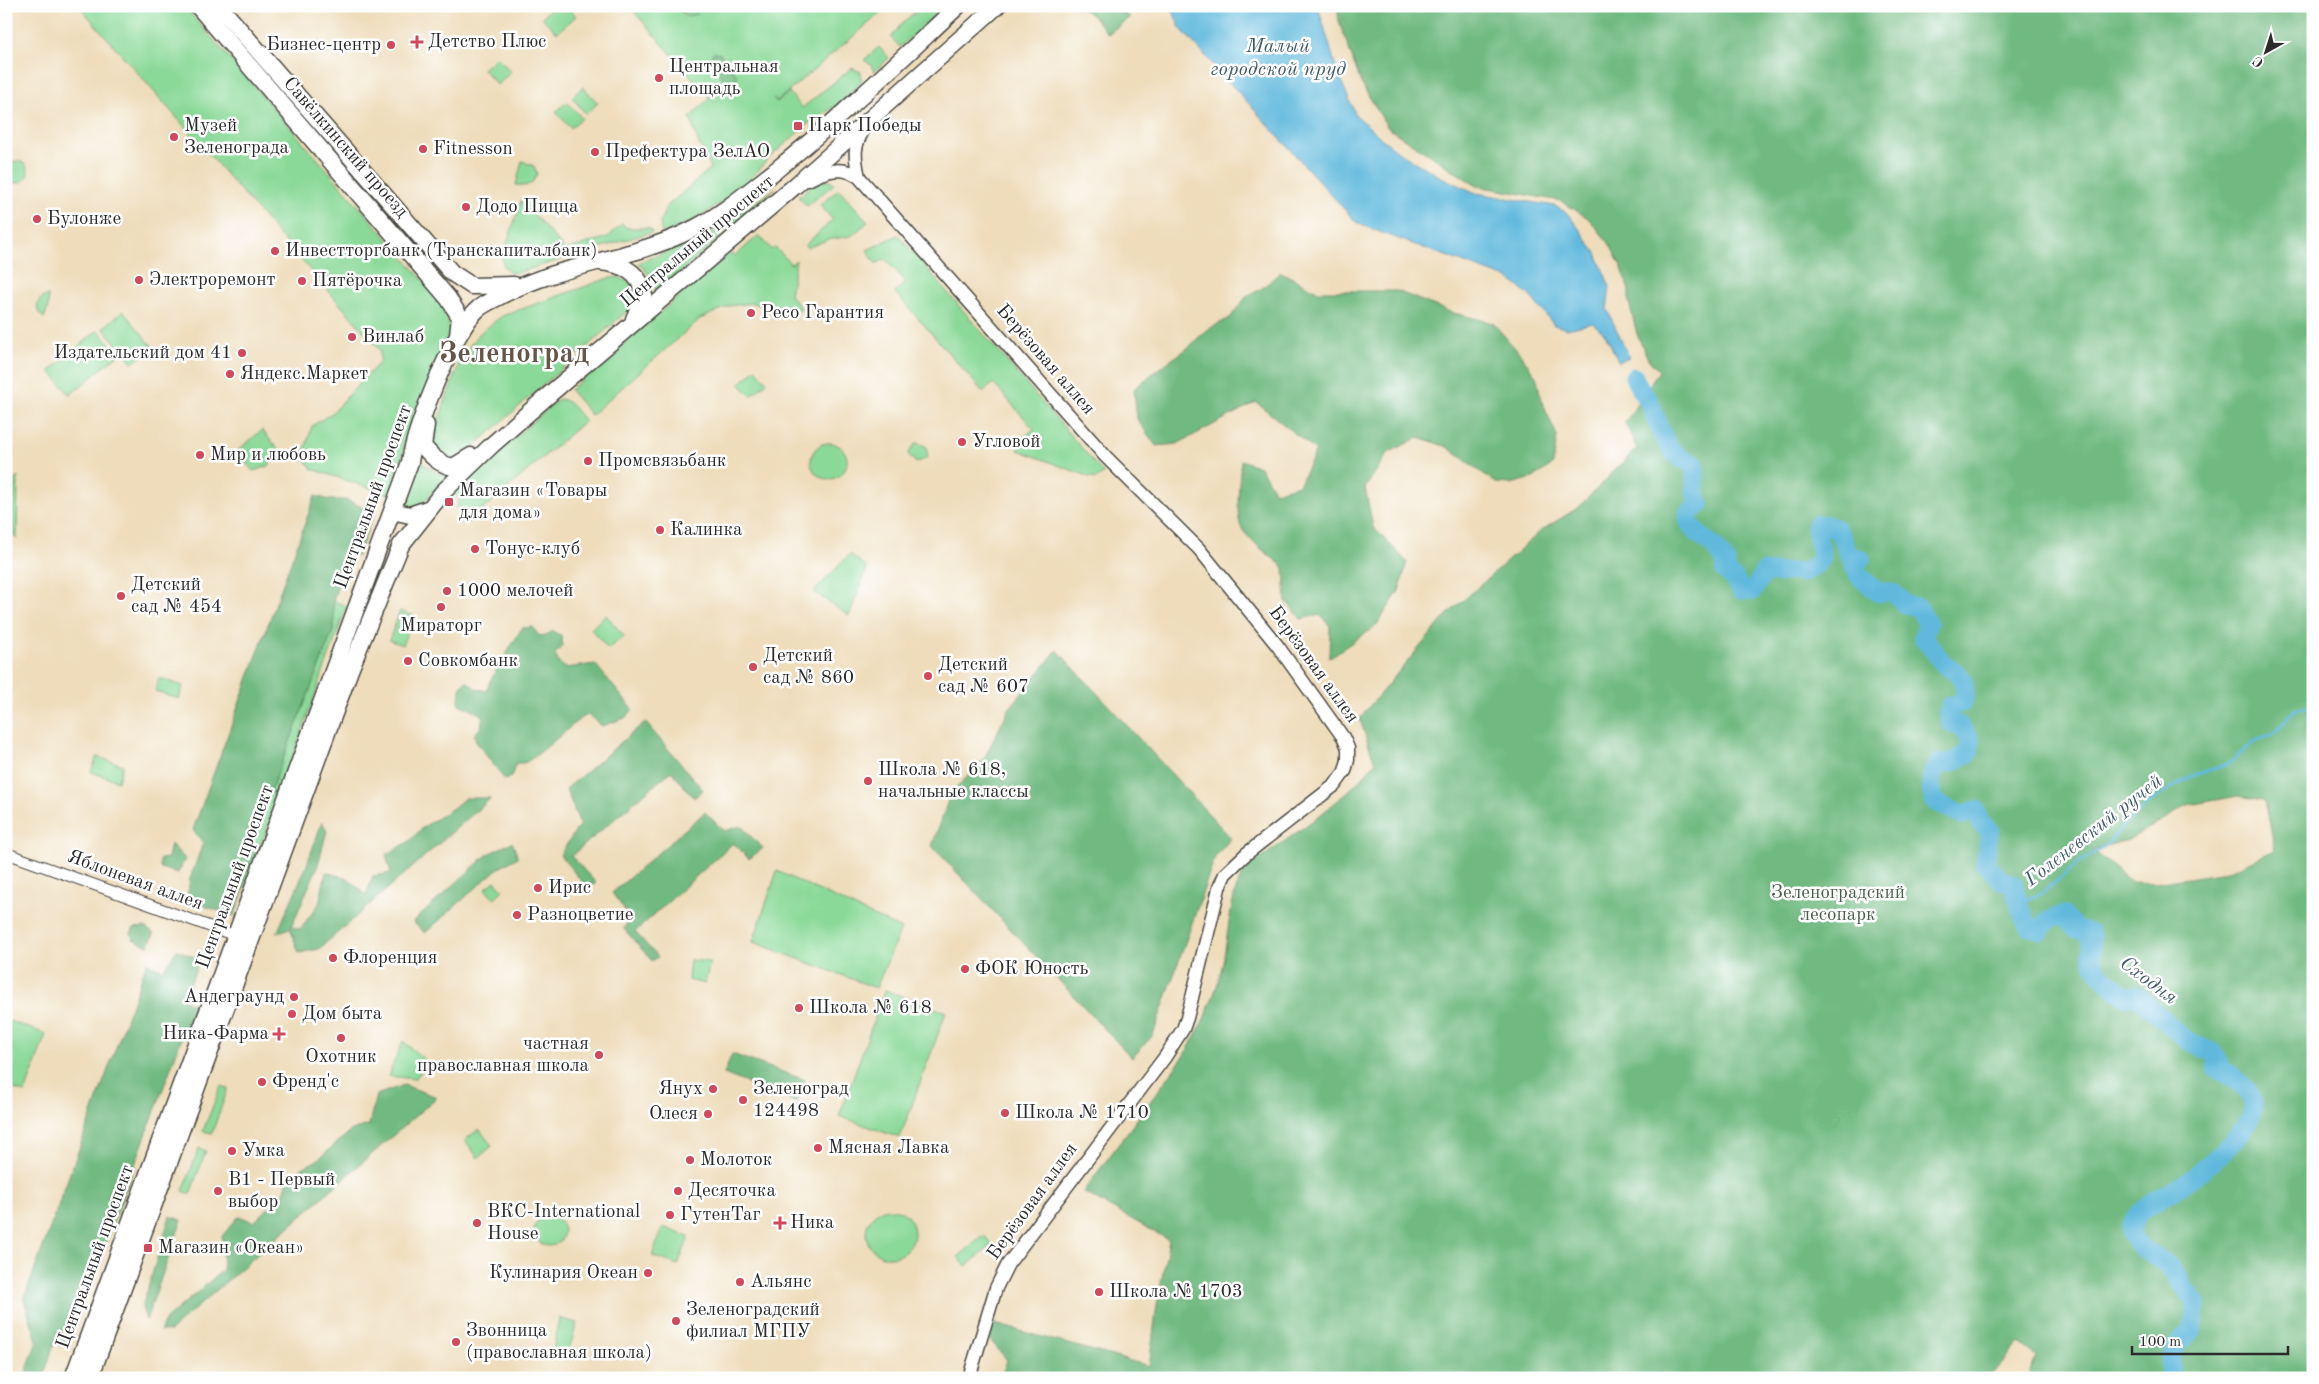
<svg xmlns="http://www.w3.org/2000/svg" width="2319" height="1384" font-family="'Old Standard TT',serif">
<style>
.green{fill:#8ad998;stroke:#5a8262}
.forest{fill:#6fb980;stroke:#4d7256;fill-rule:evenodd}
.water{fill:#60b9dd;stroke:#467284}
.lines{fill:none;stroke-linecap:round;stroke-linejoin:round}
.stream{stroke:#60b9dd;stroke-width:3}
.river{stroke:#60b9dd;stroke-width:19}
.minor-casing{stroke:#484640;stroke-width:12}
.tertiary-casing{stroke:#484640;stroke-width:15}
.primary-casing{stroke:#484640;stroke-width:19}
.minor{stroke:#fff;stroke-width:10}
.tertiary{stroke:#fff;stroke-width:12}
.primary{stroke:#fff;stroke-width:16}
.poi-dot{fill:#d1495b;stroke:#fff;stroke-width:2}
.labels{text-anchor:middle;dominant-baseline:central;stroke-width:5;stroke-linejoin:round;paint-order:stroke}
.poi-label{font-size:19px;fill:#2b2b2b;stroke:#fff;text-anchor:start}
.street-label{font-size:19px;fill:#2b2b2b;stroke:#fff}
.park-label{font-size:19px;fill:#485f4c;stroke:#fff}
.water-label{font-size:20px;font-style:italic;fill:#3e5d69;stroke:#fff}
.town-label{font-size:29px;font-weight:bold;fill:#665649;stroke:#fff}
</style>
<rect width="100%" height="100%" fill="#fff"/>
<filter id="ink" filterUnits="userSpaceOnUse"><feTurbulence type="fractalNoise" baseFrequency=".02" numOctaves="2"/><feDisplacementMap in="SourceGraphic" scale="10" xChannelSelector="R" yChannelSelector="G"/><feConvolveMatrix kernelMatrix="1 2 1 2 8 2 1 2 1" color-interpolation-filters="sRGB"/></filter>
<filter id="wash" filterUnits="userSpaceOnUse"><feTurbulence type="fractalNoise" baseFrequency=".0096" numOctaves="4" result="noise"/><feDisplacementMap in="SourceGraphic" scale="20" xChannelSelector="R" yChannelSelector="G"/><feGaussianBlur stdDeviation="1.12" result="paint"/><feColorMatrix in="noise" values="0 0 0 0 0 0 0 0 0 0 0 0 0 0 0 0 0 1.4 0 .05"/><feComposite in="paint" operator="in"/></filter>
<g filter="url(#wash)">
<rect width="100%" height="100%" fill="#eedcba"/>
<path class="green" d="M79,6H184L445,305L450,331L405,442L403,455L391,495L312,469L303,456L312,426L332,413L380,362V350Z
M554,6H567L576,16L557,33L542,17Z
M629,6H677L685,16L698,14L686,15L678,6H889L777,101L773,98L777,102L789,92L802,108L852,68L861,72V83L836,106L810,122L768,159L751,179L727,199L696,219L662,234L660,223L666,207L711,168L698,142L690,117L710,98Z
M923,6H944L900,47L891,38L902,23Z
M879,47L889,58L874,72L871,65L864,60Z
M497,57L511,72L497,85L483,69Z
M583,87L598,103L586,114L572,97Z
M567,102L582,118L570,128L556,112Z
M6 172a11 11 0 1 1 22 0a11 11 0 1 1-22 0Z
M522,161L534,166L537,174L532,183L525,186L516,185Z
M819,180L831,181L834,184L807,206L798,197Z
M776,188L656,294C653,281 649,272 638,263L705,237Z
M839,189L868,222L851,236L827,240L807,248L805,245L833,220L820,205Z
M522,198L534,202L531,211L565,250L608,237L622,224L627,228H649L652,232L520,272L510,273L504,267L502,258Z
M759,235L772,250L775,247L791,264L796,260L790,295L801,308L795,311H779L753,303L729,306L700,319L591,415L570,390L716,264L732,253L735,256Z
M898,235L1104,474L1095,479L1018,450L1024,437L1034,429L993,383L983,392L895,292L906,282L885,259L876,264L867,250Z
M618,277L631,283L637,297L634,305L461,458L448,460L432,449L431,440L462,356L480,333L502,316L609,278Z
M48,295V308L44,318C34,311 35,299 48,295Z
M123,311L153,347L133,363L103,328Z
M98,330L119,354L70,395L50,371Z
M756,369L767,382L751,396L739,384Z
M559,399C571,400 577,412 585,421L467,523L457,510L459,499L453,493L459,485Z
M262,430L278,449L269,466L253,471L236,452Z
M916,443L926,446L928,457L916,463L908,454Z
M811 461a18 18 0 1 1 36 0a18 18 0 1 1-36 0Z
M419,460L437,473L446,476L421,506L402,510Z
M18,477L17,539L6,526V488Z
M850,554L867,568L849,616L814,592Z
M333,601L347,606L261,845L251,841L334,628Z
M400,611L414,616L402,645L389,640Z
M606,615L624,636L608,649L591,629Z
M159,678L183,686L179,699L155,691Z
M97,757L123,765L118,781L91,772Z
M777,871L901,929L876,988L753,942Z
M495,881L503,890L494,899L485,889Z
M690,960L710,962L705,984L688,980Z
M885,990L946,1012L900,1138L839,1116Z
M6,1020L46,1034L25,1093L6,1086Z
M403,1041L428,1063L415,1079L388,1076Z
M221,1086L228,1088L212,1133L203,1131Z
M479,1129L492,1146L478,1158L465,1140Z
M199,1148L206,1151L190,1194L183,1191Z
M866 1233a24 24 0 1 1 48 0a24 24 0 1 1-48 0Z
M534 1231a15 15 0 1 1 30 0a15 15 0 1 1-30 0Z
M663,1227L689,1237L678,1265L652,1256Z
M984,1235L992,1245L966,1266L958,1257Z
M559,1318L577,1323L566,1360L552,1356Z"/>
<path class="forest" d="M1077,6H1111L1130,17L1108,34L1091,14Z
M1337,6H2313V1378H2029L2036,1356L2020,1343L1988,1378H1001L1007,1360L990,1340L991,1323L1149,1366L1157,1305L1169,1240L1083,1192L1184,1056C1198,1032 1213,1003 1220,975C1229,941 1227,902 1244,871C1287,838 1341,805 1375,763L1360,720L1362,715L1447,615L1542,530L1579,507L1637,448L1625,423L1659,371L1648,359L1637,334L1629,302V291L1622,268L1609,243L1588,218L1561,201L1477,186L1388,128L1361,83L1339,21ZM2238,796L2265,800L2275,850L2227,872L2156,883L2131,882L2093,850L2128,840L2189,805Z
M713,52L721,54L737,76V85L727,84L710,62Z
M1281,272L1317,291H1397L1450,312L1493,323L1522,356L1537,378L1541,400L1557,436L1553,464L1533,478L1511,484L1496,483L1447,447L1419,437L1388,453L1365,488L1373,527L1407,562L1399,591L1376,626L1329,658L1330,626L1320,615L1301,619L1286,601L1284,567C1274,559 1246,538 1241,527C1235,513 1240,476 1241,460L1260,467L1275,492L1299,485L1316,451L1256,402L1177,444L1156,446L1137,419L1134,389L1158,369L1184,351L1208,329L1230,318L1247,296L1261,289Z
M315,496L330,500H347L374,513L358,556L347,555L333,601L334,628L251,841L261,845L234,916L187,900L190,879L203,843L193,830Z
M533,627L538,635L545,636L553,631L561,636L563,646L555,654L559,663L566,668L595,664L633,710L625,718L602,726L588,715L581,718C571,726 532,761 524,763C521,763 519,763 516,763L511,777L505,780L477,743L474,735L481,727L483,715L459,704L460,689L466,681L477,689L487,691L490,681L522,628Z
M1057,650L1231,838L1215,857L1153,1035L1132,1058L932,846L950,795L984,759L1009,709Z
M645,722L703,790L694,798L671,771L571,856L596,883L588,889L560,855L580,824L566,789Z
M465,798H491L319,949L299,953L290,928L277,933L306,867L322,822L327,831L317,868L291,927L300,929L319,904L326,872L349,879L366,895L373,876L391,873L386,855L410,841L422,828L453,808Z
M705,812L724,831L741,826L763,848L749,859L733,843L635,932L658,957L652,961L624,929L630,917L612,893Z
M512,842L518,857L496,870L425,933L413,922L488,854Z
M171,844L185,859L178,873L160,868V859L168,858Z
M145,927L154,934L148,946L133,939L131,933L134,928Z
M177,950L200,959L184,999L194,1005L68,1346L54,1344L43,1378H24L37,1341L24,1299L147,963L163,970Z
M732,1054L805,1080L797,1103L724,1074Z
M404,1085L437,1097L170,1331H160L166,1319L223,1270L222,1236L239,1216L254,1222L284,1193L290,1174L316,1161L352,1130L369,1125L376,1095Z
M170,1216L182,1220L146,1320L142,1307Z"/>
<path class="water" d="M1171,6H1318L1338,74L1356,115L1382,139L1406,157L1443,178L1476,193L1555,206L1567,213L1575,223L1596,253L1610,287L1607,309L1629,357L1619,362L1605,334L1593,323L1567,329L1554,325L1529,295L1509,279L1366,227L1356,222L1180,28Z"/>
<g class="lines">
<path class="stream" d="M2020,908L2027,899L2041,894L2079,863L2108,844L2124,824L2154,799L2192,776L2230,763L2255,741L2275,733L2296,708L2313,707"/>
<path class="river" d="M1634,377C1638,388 1648,397 1652,408C1662,432 1665,456 1695,464V492L1700,504L1688,514C1688,530 1700,534 1711,544C1717,548 1722,556 1726,562L1725,571L1734,578L1741,590L1753,591L1764,572C1778,575 1789,569 1802,573L1812,568L1822,558C1821,546 1816,537 1816,524C1842,524 1840,535 1849,555L1861,559L1853,564L1857,574L1879,593C1892,590 1896,593 1904,604L1918,607L1928,624L1923,637L1945,666L1957,672L1964,682L1965,696L1962,703L1951,705L1948,712L1951,723L1959,725L1970,739L1969,753L1951,763H1939C1929,776 1929,787 1935,802L1962,815L1976,810L1980,822L1990,830L1985,863L2001,880L2013,884L2020,908L2028,926L2041,930L2048,920L2063,915L2075,928L2090,933C2094,943 2090,950 2093,960C2096,975 2115,988 2127,997L2136,995L2186,1040L2214,1053L2218,1060L2217,1068C2231,1076 2251,1086 2253,1104C2255,1131 2195,1177 2175,1190C2165,1197 2148,1204 2140,1212C2132,1220 2131,1225 2131,1236C2143,1251 2148,1250 2162,1261C2176,1272 2187,1289 2196,1305L2192,1330C2175,1344 2166,1355 2172,1378"/>
</g>
</g>
<g filter="url(#ink)">
<g class="lines">
<defs>
<path id="minor" d="M6,853L239,937"/>
<path id="tertiary" d="M859,177C854,155 853,144 867,125
M808,180C825,171 842,165 859,177L1106,457L1199,549L1277,645L1343,737L1348,748V760L1345,771L1335,785L1246,854L1225,874L1219,888L1187,1018L1183,1029L1165,1057L1008,1264L996,1288L969,1378"/>
<path id="primary" d="M198,6L448,298L460,317L458,336
M219,6L452,273L472,286L514,285
M600,262C622,264 641,272 644,296L634,319
M426,425L423,446C432,457 439,464 453,467L471,456
M392,511L410,515L430,508
M73,1378L410,462C414,430 454,328 479,308C487,302 497,298 506,293C566,263 636,259 695,228C724,213 749,191 775,171C839,119 898,62 958,6
M90,1378L350,670L401,545L443,492L493,444L551,393L796,185L997,6"/>
</defs>
<use href="#minor" class="minor-casing"/>
<use href="#tertiary" class="tertiary-casing"/>
<use href="#primary" class="primary-casing"/>
<use href="#minor" class="minor"/>
<use href="#tertiary" class="tertiary"/>
<use href="#primary" class="primary"/>
</g>
</g>
<g class="poi-dot">
<path d="M414.5 34.5h5v5h5v5h-5v5h-5v-5h-5v-5h5z"/>
<circle cx="391" cy="45" r="5"/>
<circle cx="659" cy="78" r="5"/>
<rect x="793" y="121" width="10" height="10" rx="2.5"/>
<circle cx="174" cy="137" r="5"/>
<circle cx="423" cy="149" r="5"/>
<circle cx="595" cy="152" r="5"/>
<circle cx="466" cy="207" r="5"/>
<circle cx="37" cy="219" r="5"/>
<circle cx="275" cy="251" r="5"/>
<circle cx="139" cy="280" r="5"/>
<circle cx="302" cy="281" r="5"/>
<circle cx="751" cy="313" r="5"/>
<circle cx="352" cy="337" r="5"/>
<circle cx="242" cy="353" r="5"/>
<circle cx="230" cy="374" r="5"/>
<circle cx="962" cy="442" r="5"/>
<circle cx="200" cy="455" r="5"/>
<circle cx="588" cy="461" r="5"/>
<rect x="444" y="497" width="10" height="10" rx="2.5"/>
<circle cx="660" cy="530" r="5"/>
<circle cx="475" cy="549" r="5"/>
<circle cx="447" cy="591" r="5"/>
<circle cx="121" cy="596" r="5"/>
<circle cx="441" cy="607" r="5"/>
<circle cx="408" cy="661" r="5"/>
<circle cx="753" cy="667" r="5"/>
<circle cx="928" cy="676" r="5"/>
<circle cx="868" cy="781" r="5"/>
<circle cx="538" cy="888" r="5"/>
<circle cx="517" cy="915" r="5"/>
<circle cx="333" cy="958" r="5"/>
<circle cx="965" cy="969" r="5"/>
<circle cx="294" cy="997" r="5"/>
<circle cx="799" cy="1008" r="5"/>
<circle cx="292" cy="1014" r="5"/>
<path d="M276.5 1026.5h5v5h5v5h-5v5h-5v-5h-5v-5h5z"/>
<circle cx="341" cy="1038" r="5"/>
<circle cx="599" cy="1055" r="5"/>
<circle cx="262" cy="1082" r="5"/>
<circle cx="713" cy="1089" r="5"/>
<circle cx="743" cy="1100" r="5"/>
<circle cx="1005" cy="1113" r="5"/>
<circle cx="708" cy="1114" r="5"/>
<circle cx="818" cy="1148" r="5"/>
<circle cx="232" cy="1151" r="5"/>
<circle cx="690" cy="1160" r="5"/>
<circle cx="218" cy="1191" r="5"/>
<circle cx="678" cy="1191" r="5"/>
<circle cx="670" cy="1215" r="5"/>
<circle cx="477" cy="1223" r="5"/>
<path d="M777.5 1215.5h5v5h5v5h-5v5h-5v-5h-5v-5h5z"/>
<rect x="143" y="1243" width="10" height="10" rx="2.5"/>
<circle cx="648" cy="1273" r="5"/>
<circle cx="740" cy="1282" r="5"/>
<circle cx="1099" cy="1292" r="5"/>
<circle cx="676" cy="1321" r="5"/>
<circle cx="456" cy="1342" r="5"/>
</g>
<g class="labels">
<g class="poi-label">
<text x="428" y="42">Детство Плюс</text>
<text x="381" y="45" text-anchor="end">Бизнес-центр</text>
<text x="669" y="67">Центральная<tspan x="669" dy="22">площадь</tspan></text>
<text x="184" y="126">Музей<tspan x="184" dy="22">Зеленограда</tspan></text>
<text x="808" y="126">Парк Победы</text>
<text x="433" y="149">Fitnesson</text>
<text x="605" y="152">Префектура ЗелАО</text>
<text x="476" y="207">Додо Пицца</text>
<text x="47" y="219">Булонже</text>
<text x="285" y="251">Инвестторгбанк (Транскапиталбанк)</text>
<text x="149" y="280">Электроремонт</text>
<text x="312" y="281">Пятёрочка</text>
<text x="761" y="313">Ресо Гарантия</text>
<text x="362" y="337">Винлаб</text>
<text x="232" y="353" text-anchor="end">Издательский дом 41</text>
<text x="240" y="374">Яндекс.Маркет</text>
<text x="972" y="442">Угловой</text>
<text x="210" y="455">Мир и любовь</text>
<text x="598" y="461">Промсвязьбанк</text>
<text x="459" y="491">Магазин «Товары<tspan x="459" dy="22">для дома»</tspan></text>
<text x="670" y="530">Калинка</text>
<text x="485" y="549">Тонус-клуб</text>
<text x="131" y="585">Детский<tspan x="131" dy="22">сад № 454</tspan></text>
<text x="457" y="591">1000 мелочей</text>
<text x="441" y="626" text-anchor="middle">Мираторг</text>
<text x="763" y="656">Детский<tspan x="763" dy="22">сад № 860</tspan></text>
<text x="418" y="661">Совкомбанк</text>
<text x="938" y="665">Детский<tspan x="938" dy="22">сад № 607</tspan></text>
<text x="878" y="770">Школа № 618,<tspan x="878" dy="22">начальные классы</tspan></text>
<text x="548" y="888">Ирис</text>
<text x="527" y="915">Разноцветие</text>
<text x="343" y="958">Флоренция</text>
<text x="975" y="969">ФОК Юность</text>
<text x="284" y="997" text-anchor="end">Андеграунд</text>
<text x="809" y="1008">Школа № 618</text>
<text x="302" y="1014">Дом быта</text>
<text x="269" y="1034" text-anchor="end">Ника-Фарма</text>
<text x="589" y="1044" text-anchor="end">частная<tspan x="589" dy="22">православная школа</tspan></text>
<text x="341" y="1057" text-anchor="middle">Охотник</text>
<text x="272" y="1082">Френд'с</text>
<text x="703" y="1089" text-anchor="end">Янух</text>
<text x="753" y="1089">Зеленоград<tspan x="753" dy="22">124498</tspan></text>
<text x="1015" y="1113">Школа № 1710</text>
<text x="698" y="1114" text-anchor="end">Олеся</text>
<text x="828" y="1148">Мясная Лавка</text>
<text x="242" y="1151">Умка</text>
<text x="700" y="1160">Молоток</text>
<text x="228" y="1180">В1 - Первый<tspan x="228" dy="22">выбор</tspan></text>
<text x="688" y="1191">Десяточка</text>
<text x="487" y="1212">ВКС-International<tspan x="487" dy="22">House</tspan></text>
<text x="680" y="1215">ГутенТаг</text>
<text x="790" y="1223">Ника</text>
<text x="158" y="1248">Магазин «Океан»</text>
<text x="638" y="1273" text-anchor="end">Кулинария Океан</text>
<text x="750" y="1282">Альянс</text>
<text x="1109" y="1292">Школа № 1703</text>
<text x="686" y="1310">Зеленоградский<tspan x="686" dy="22">филиал МГПУ</tspan></text>
<text x="466" y="1331">Звонница<tspan x="466" dy="22">(православная школа)</tspan></text>
</g>
<g class="street-label">
<text transform="translate(345 148) rotate(49)">Савёлкинский проезд</text>
<text transform="translate(698 242) rotate(-40)">Центральный проспект</text>
<text transform="translate(1045 360) rotate(49)">Берёзовая аллея</text>
<text transform="translate(374 497) rotate(-70)">Центральный проспект</text>
<text transform="translate(1313 665) rotate(54)">Берёзовая аллея</text>
<text transform="translate(236 877) rotate(-70)">Центральный проспект</text>
<text transform="translate(135 881) rotate(20)">Яблоневая аллея</text>
<text transform="translate(1033 1202) rotate(-54)">Берёзовая аллея</text>
<text transform="translate(96 1257) rotate(-70)">Центральный проспект</text>
</g>
<g class="park-label">
<text x="1838" y="893">Зеленоградский<tspan x="1838" dy="22">лесопарк</tspan></text>
</g>
<g class="water-label">
<text x="1278" y="47">Малый<tspan x="1278" dy="23">городской пруд</tspan></text>
<text transform="translate(2094 831) rotate(-38)">Голеневский ручей</text>
<text transform="translate(2148 981) rotate(37)">Сходня</text>
</g>
<g class="town-label">
<text x="514" y="354">Зеленоград</text>
</g>
</g>
<rect width="2319" height="1384" fill="none" stroke="#fff" stroke-width="25"/>
<g transform="translate(2266 52) rotate(219)" stroke="#ffffff" stroke-width="4" paint-order="stroke">
<path d="M0-4L9 19L0 12L-9 19Z" fill="#2b2b2b"/>
<text y="-8" font-size="14" font-weight="bold" text-anchor="middle" fill="#2b2b2b">С</text>
</g>
<path d="M2132 1346v8h156v-8" fill="none" stroke="#2b2b2b" stroke-width="2.5"/>
<text x="2139" y="1346" font-size="15" fill="#2b2b2b" stroke="#ffffff" stroke-width="4" paint-order="stroke">100 m</text>
</svg>
